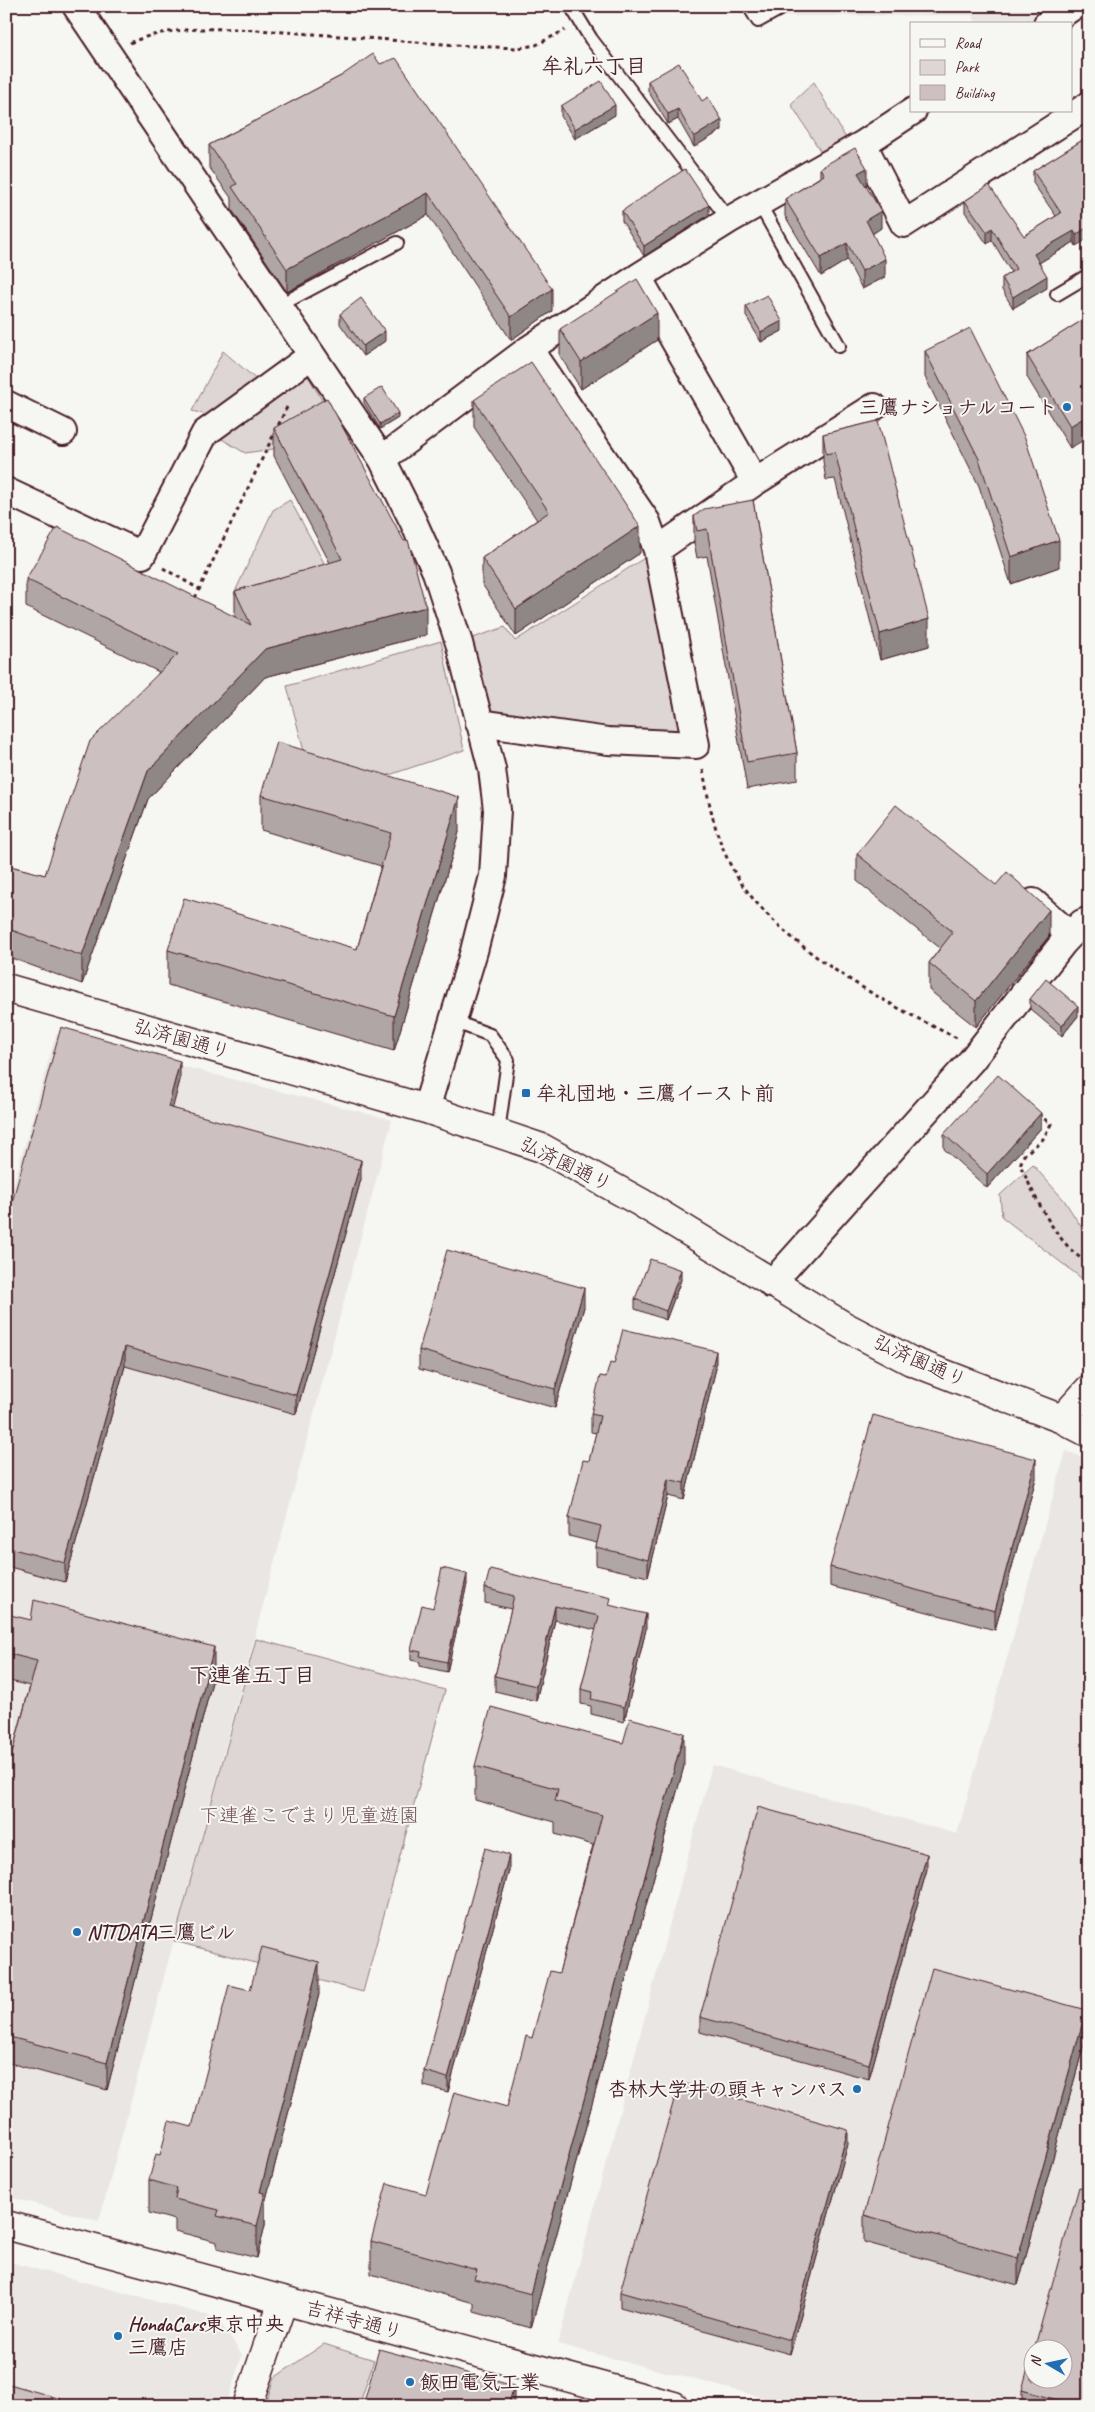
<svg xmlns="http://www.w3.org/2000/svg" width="1095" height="2412" font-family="Caveat,'Klee One',sans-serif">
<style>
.built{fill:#e9e6e3;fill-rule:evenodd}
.green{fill:#ddd6d5;stroke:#947a80}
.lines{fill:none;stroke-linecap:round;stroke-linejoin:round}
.service-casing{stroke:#4a1f2b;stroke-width:16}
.minor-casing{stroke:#4a1f2b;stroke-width:30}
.tertiary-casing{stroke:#4a1f2b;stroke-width:31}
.secondary-casing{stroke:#4a1f2b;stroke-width:31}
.path{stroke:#4a1f2b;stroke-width:3;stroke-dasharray:4 4;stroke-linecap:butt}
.service{stroke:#f6f6f2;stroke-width:12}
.minor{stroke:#f6f6f2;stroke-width:26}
.tertiary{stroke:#f6f6f2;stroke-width:28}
.secondary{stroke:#f6f6f2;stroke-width:28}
.wall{fill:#afa6a5;stroke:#4a1f2b}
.shaded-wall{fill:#8f8786;stroke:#4a1f2b}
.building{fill:#ccc1c0;stroke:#4a1f2b}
.poi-dot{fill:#1f6fb2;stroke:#f6f6f2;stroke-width:2}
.labels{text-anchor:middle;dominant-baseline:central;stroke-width:4;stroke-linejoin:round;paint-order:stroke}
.poi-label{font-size:20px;font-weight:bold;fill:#4a1f2b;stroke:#f6f6f2;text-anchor:start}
.street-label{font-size:20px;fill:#4a1f2b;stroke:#f6f6f2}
.park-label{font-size:20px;fill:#6f4d56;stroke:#f6f6f2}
.neighbourhood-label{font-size:21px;font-weight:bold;fill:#4a1f2b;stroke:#f6f6f2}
</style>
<rect width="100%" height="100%" fill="#f6f6f2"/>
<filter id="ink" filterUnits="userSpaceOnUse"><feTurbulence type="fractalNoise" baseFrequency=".02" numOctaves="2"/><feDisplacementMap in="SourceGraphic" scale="10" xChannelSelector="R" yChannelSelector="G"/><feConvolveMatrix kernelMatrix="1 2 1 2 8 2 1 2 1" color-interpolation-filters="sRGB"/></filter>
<g filter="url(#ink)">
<path class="built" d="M798,6H1059L1031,24H977L972,15L781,16Z
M56,1034L392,1120L99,2221L6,2196V1211Z
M1066,1451L1089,1460V2406H796L558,2344L712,1765L957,1834ZM1032,2350H1062V2380H1032Z
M6,2261L217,2318L242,2355L226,2406H6Z"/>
<path class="green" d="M814,82L848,142L824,157L791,104Z
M223,351L258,381L215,417L192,411Z
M308,376L333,419L273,449L245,453L215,435Z
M290,500L335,583L282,600L234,594L273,510Z
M649,555L687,739L489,716L467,640L505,627L515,641Z
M441,641L464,750L374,780L306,759L287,686Z
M1033,1165L1064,1200L1089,1239V1284L1002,1217L1000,1195Z
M256,1639L445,1690L363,1992L174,1941Z
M324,2344L374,2360L359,2406H265L274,2378Z"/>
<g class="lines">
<defs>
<path id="service" d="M571,6L591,39L729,220
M749,6L758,21L785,6
M759,203L839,346
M1057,294L1089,275
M278,306L397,243
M453,1021L490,1035L508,1060L498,1132"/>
<path id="minor" d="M76,6L382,459L413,521L436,572L459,643L492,769L497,810L493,876L474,951L426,1109
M1047,24L1074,6
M863,144L904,224L1089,105
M638,277L755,482
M6,404L63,432
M382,459L529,349L638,277L729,220L863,144L913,111
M6,491L142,555L205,433L311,356
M657,550L755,482L874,407
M479,723L608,741L696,745L657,550L647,522L529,349
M1033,902L1070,935
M771,1284L971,1061L1063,943L1082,923L1089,920"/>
<path id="tertiary" d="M6,988L426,1109L542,1148L640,1202L844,1326L911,1361L1062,1419L1089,1433
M1062,1419L1089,1389
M247,2406L283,2301"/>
<path id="secondary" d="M6,2225L674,2406"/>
</defs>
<use href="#service" class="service-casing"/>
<use href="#minor" class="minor-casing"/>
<use href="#tertiary" class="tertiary-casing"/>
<use href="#secondary" class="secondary-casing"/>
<path class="path" d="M130,43C178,20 261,31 314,34C383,39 451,46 519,48L536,45L565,30
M163,568L199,589
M195,598L288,405
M703,770C709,804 715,836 732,868C773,943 882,1002 957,1038
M1038,1114L1051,1124L1043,1139L1024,1155L1020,1165C1037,1200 1055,1243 1089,1264"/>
<use href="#service" class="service"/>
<use href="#minor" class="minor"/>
<use href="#tertiary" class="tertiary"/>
<use href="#secondary" class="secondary"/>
</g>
<path class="wall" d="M992,6H1017L993,9Z
M341,76L552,311L511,340L428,215L287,292L232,210V199L209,167V145Z
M648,81L702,101L722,130L694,147L678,119L668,124L648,91Z
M561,106L615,115L575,139L561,116Z
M1089,136L1076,246L1074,242L1039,263L1047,288L1013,308L1002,290V278L1011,272L992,240L987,244L965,212V201L1024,236L1056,216L1033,183V171Z
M820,168L867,185L866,186L881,228L872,234L885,277L862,289L847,260L821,276L785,216V199L820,177Z
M622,211L709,215L644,256L622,221Z
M746,306L782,331L761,342L746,316Z
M340,314L385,341L363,356L340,324Z
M1089,316L1070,448L1027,377V355Z
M560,329L657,340L581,389L560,356Z
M925,351L1059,567L1011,584L979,486L925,377Z
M364,398L398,418L380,429L364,403Z
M474,400L640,553L516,636L482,584V558L537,520L474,427Z
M878,421L929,646L880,660L835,479L826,480L823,461V434Z
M274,428L426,635L265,677L148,799L82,984L6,956V865L45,875L159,672L26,607V579L235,617V591L330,563L274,456Z
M753,500L797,753V780L747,789L707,556L697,558L694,542V516Z
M261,795L459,832L394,1051L168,985V950L357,949L381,866L261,830Z
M857,854L1049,936L976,1027L929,990V963L940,948L857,881Z
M1089,937V960L1087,958V939Z
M1030,999L1078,1016L1062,1036L1030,1009Z
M180,1080L172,1108L361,1179L296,1414L125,1366L65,1582L6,1566V1224Z
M1041,1128L987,1188L944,1149V1134Z
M681,1280L666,1320L635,1309V1299Z
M584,1307L555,1408L419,1369V1350Z
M614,1364L716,1368L684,1500L668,1496L648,1577L596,1565V1547L597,1543L569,1536V1518L589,1461L596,1433L591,1432V1414L606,1377Z
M1036,1478L995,1630L830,1586V1567Z
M467,1584L447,1672L420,1666V1662L411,1660V1650L433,1608Z
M485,1588L611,1606L646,1629L624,1722L591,1714V1706L581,1704V1689L596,1630L555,1620L536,1701L495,1691V1676L511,1609L485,1603Z
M6,1614L214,1674L107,2090L6,2062V1776L30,1686L6,1680Z
M475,1766H684L531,2328L474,2312V2303L371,2274V2241L426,2194L507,2107L532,2038L559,1973L593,1845L555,1834V1822L475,1800Z
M927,1869L869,2079L700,2032V2017Z
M509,1870L448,2092L424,2086V2071Z
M250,1990L319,1994L265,2203V2225L257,2258L217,2248V2242L175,2231V2220L149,2213V2180L160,2155L192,2127Z
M1086,2037L1018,2285L864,2242V2215Z
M848,2144L790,2354L620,2307V2292Z
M1022,2390L1089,2406H1022Z"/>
<path class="shaded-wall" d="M615,105V115L575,139V129Z
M678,109V119L668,124V114Z
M722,120V130L694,147V137Z
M867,168V185L858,191V173Z
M428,193V215L287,292V269Z
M709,205V215L644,256V246Z
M881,211V228L866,238V220Z
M1089,226V238L1076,246V235Z
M992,228V240L987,244V232Z
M1074,231V242L1034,266V254Z
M847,243V260L821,276V258Z
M885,259V277L862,289V271Z
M1047,276V288L1013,308V297Z
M552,289V311L511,340V317Z
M9,293V298L6,305V300Z
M657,313V340L581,389V362Z
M782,321V331L761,342V332Z
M385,331V341L363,356V346Z
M398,413V418L380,429V424Z
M1089,415V437L1070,448V426Z
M640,526V553L516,636V609Z
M1059,540V567L1011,584V557Z
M426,607V635L265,677L148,799L82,984V956L148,771L265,649Z
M929,619V646L880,660V634Z
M459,797V832L394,1051V1016Z
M1049,910V936L976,1027V1001Z
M1078,1006V1016L1062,1036V1026Z
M180,1061V1080L168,1126V1107Z
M1041,1113V1128L987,1188V1174Z
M361,1160V1179L296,1414V1395Z
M681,1270V1280L666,1320V1311Z
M584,1288V1307L555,1408V1389Z
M125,1347V1366L65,1582V1563Z
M716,1351V1368L684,1500V1483Z
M1036,1459V1478L995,1630V1611Z
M668,1479V1496L648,1577V1560Z
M467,1574V1584L447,1672V1662Z
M555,1606V1620L536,1701V1686Z
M646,1614V1629L624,1722V1707Z
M214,1647V1674L107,2090V2063Z
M684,1733V1766L531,2328V2294Z
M927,1854V1869L869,2079V2064Z
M509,1855V1870L448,2092V2078Z
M319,1962V1994L265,2203V2225L257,2258V2226L260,2192Z
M1086,2010V2037L1018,2285V2258Z
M848,2130V2144L790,2354V2340Z
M9,2281V2295L6,2305V2291Z
M514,2386V2401L513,2406H508Z"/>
<path class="building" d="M373,54L380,64L396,58L552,289L511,317L428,193L287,269L232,187L237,184L209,145L341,76Z
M679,63L702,101L708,97L722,120L694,137L678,109L668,114L648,81Z
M601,81L615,105L575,129L561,106Z
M1089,136V226L1076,235L1074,231L1034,254L1047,276L1013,297L1002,278L1016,269L992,228L987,232L965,201L989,185L1024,236L1061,213L1033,171Z
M855,148L867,168L858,173L881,211L866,220L885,259L862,271L847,243L821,258L785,199L824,175L820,168Z
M685,169L709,205L644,246L622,211Z
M637,279L657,313L581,362L560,329Z
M6,292L9,293L6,300Z
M767,295L782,321L761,332L746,306Z
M361,298L385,331L363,346L340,314Z
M1089,316V415L1070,426L1027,355Z
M970,328L1025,438L1059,540L1011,557L979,459L925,351Z
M531,362L640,526L516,609L482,558L549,512L474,400Z
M382,387L398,413L380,424L364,398Z
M327,398L404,541L408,540L426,607L265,649L148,771L82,956L6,928V865L45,875L90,741L178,654L26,579L57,527L251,625L235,591L342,559L274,428Z
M878,421L929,619L880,634L835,452L826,454L823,434Z
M753,500L797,753L747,762L707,529L697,531L694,516L704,509Z
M277,742L459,797L394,1016L168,950L184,898L357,949L391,833L261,795Z
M896,805L996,885L1007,872L1049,910L976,1001L929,963L953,932L857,854Z
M1046,979L1078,1006L1062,1026L1030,999Z
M61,1027L180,1061L168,1107L361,1160L296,1395L125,1347L65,1563L6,1547V1224Z
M998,1075L1041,1113L987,1174L944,1134Z
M447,1250L584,1288L555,1389L419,1350Z
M650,1259L681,1270L666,1311L635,1299Z
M623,1329L716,1351L684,1483L668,1479L648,1560L596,1547L601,1526L569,1518L583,1460L589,1461L600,1416L591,1414L600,1376L606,1377L610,1363L614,1364Z
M873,1415L1036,1459L995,1611L830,1567Z
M442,1568L467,1574L447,1662L420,1656L421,1652L411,1650L422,1605L433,1608Z
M490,1569L611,1598L609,1605L646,1614L624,1707L591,1699L593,1692L581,1689L599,1616L555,1606L536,1686L495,1676L514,1596L485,1588Z
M34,1600L214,1647L107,2063L6,2036V1776L37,1661L6,1653V1614L31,1620Z
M491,1707L623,1743L630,1718L684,1733L531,2294L474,2279L477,2270L371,2241L387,2183L426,2194L454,2092L507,2107L526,2036L532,2038L550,1971L559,1973L602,1815L555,1801L558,1789L475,1766Z
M758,1807L927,1854L869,2064L700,2017Z
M485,1848L509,1855L448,2078L424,2071Z
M262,1947L319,1962L260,2192L265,2193L257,2226L217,2216L219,2210L175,2199L177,2188L149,2180L156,2154L160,2155L169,2121L192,2127L229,1985L250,1990Z
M932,1968L1086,2010L1018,2258L864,2215Z
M679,2082L848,2130L790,2340L620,2292Z
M1079,2187L1089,2189V2406H1079L1022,2390L1032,2353V2380H1062V2350H1034Z
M6,2280L9,2281L6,2291Z
M379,2349L514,2386L508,2406H363Z
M6,2383L61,2399L59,2406H6Z"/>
</g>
<g class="poi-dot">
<circle cx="1067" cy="407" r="5"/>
<rect x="521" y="1088" width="10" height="10" rx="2.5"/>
<circle cx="77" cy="1932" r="5"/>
<circle cx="857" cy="2089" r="5"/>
<circle cx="118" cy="2336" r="5"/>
<circle cx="410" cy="2382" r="5"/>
</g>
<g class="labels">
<g class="poi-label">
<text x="1057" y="407" text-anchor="end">三鷹ナショナルコート</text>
<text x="536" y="1093">牟礼団地・三鷹イースト前</text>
<text x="87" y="1932">NTTDATA三鷹ビル</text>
<text x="847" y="2089" text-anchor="end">杏林大学井の頭キャンパス</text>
<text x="128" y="2324">HondaCars東京中央<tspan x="128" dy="23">三鷹店</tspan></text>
<text x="420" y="2382">飯田電気工業</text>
</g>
<g class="street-label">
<text transform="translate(182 1039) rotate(16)">弘済園通り</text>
<text transform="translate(566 1164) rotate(26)">弘済園通り</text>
<text transform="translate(920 1361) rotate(24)">弘済園通り</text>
<text transform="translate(354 2320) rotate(15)">吉祥寺通り</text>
</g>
<g class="park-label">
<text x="309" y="1815">下連雀こでまり児童遊園</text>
</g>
<g class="neighbourhood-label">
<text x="594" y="66">牟礼六丁目</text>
<text x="252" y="1675">下連雀五丁目</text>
</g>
</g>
<rect width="1095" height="2412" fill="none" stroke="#f6f6f2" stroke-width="25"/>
<rect x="12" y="12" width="1070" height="2387" fill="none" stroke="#4a1f2b" stroke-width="2" filter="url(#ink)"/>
<rect x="910" y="22" width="162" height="90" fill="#f6f6f2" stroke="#b1a0a2"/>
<rect x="920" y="39" width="25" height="8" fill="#f6f6f2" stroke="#b1a0a2"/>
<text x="955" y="48" font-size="15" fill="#4a1f2b">Road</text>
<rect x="920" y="60" width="25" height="15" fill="#ddd6d5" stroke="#b1a0a2"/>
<text x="955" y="72" font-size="15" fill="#4a1f2b">Park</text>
<rect x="920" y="85" width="25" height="15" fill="#ccc1c0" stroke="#b1a0a2"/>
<text x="955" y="98" font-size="15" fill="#4a1f2b">Building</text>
<g transform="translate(1048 2364) rotate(279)"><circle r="24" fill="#f6f6f2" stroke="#b1a0a2"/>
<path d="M0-4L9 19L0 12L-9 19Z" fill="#1f6fb2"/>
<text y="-8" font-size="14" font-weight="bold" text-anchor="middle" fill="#4a1f2b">N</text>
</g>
</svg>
